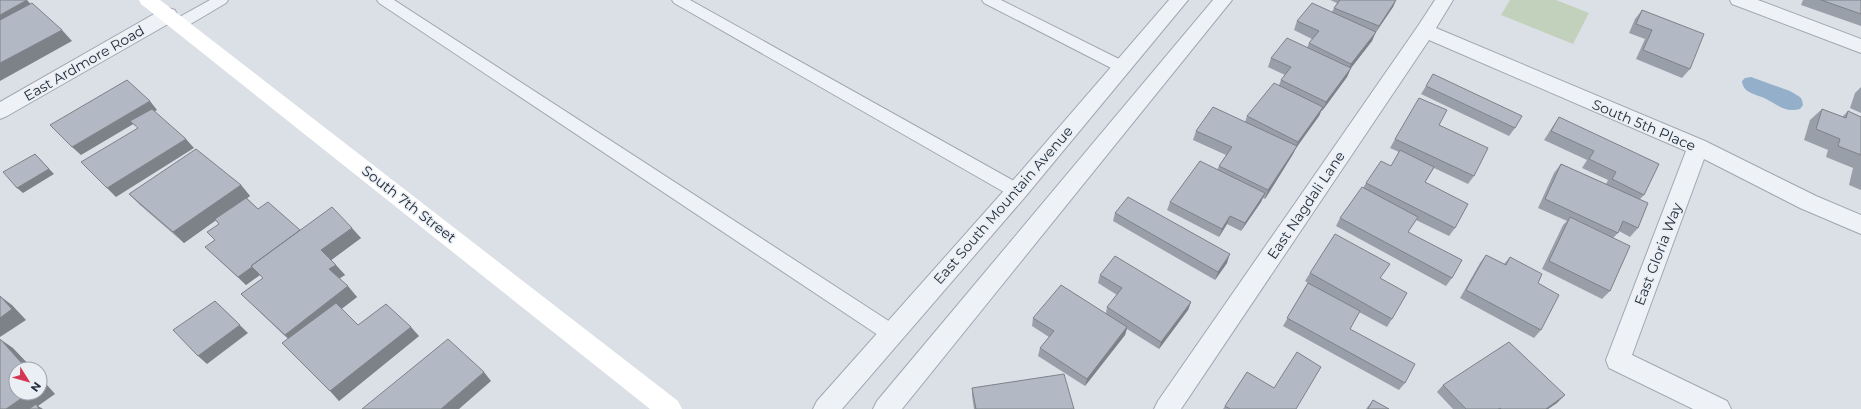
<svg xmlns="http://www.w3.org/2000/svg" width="1861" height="409" font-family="Montserrat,sans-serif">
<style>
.green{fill:#c2d1bc}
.water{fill:#93afca}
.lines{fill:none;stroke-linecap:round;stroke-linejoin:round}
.service-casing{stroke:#a0a7b1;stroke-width:2}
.minor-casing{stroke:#a0a7b1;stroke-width:2}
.service{fill:#eef1f5;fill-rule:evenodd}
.minor{fill:#eef1f5;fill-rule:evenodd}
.secondary{fill:#fff;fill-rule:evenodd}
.wall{fill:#999fa9}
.shaded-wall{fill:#7d8289}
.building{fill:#b2b9c4;stroke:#7d8289}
.labels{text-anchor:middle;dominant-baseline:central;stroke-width:3;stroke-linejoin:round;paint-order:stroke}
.street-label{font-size:14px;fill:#242e3d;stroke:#eaeff4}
</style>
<rect width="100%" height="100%" fill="#dbe0e7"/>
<path class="green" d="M1510,0H1556L1589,13L1573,44L1501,15Z"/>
<path class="water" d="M1751,77L1790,91L1800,97L1802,100L1803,105L1800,109C1785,113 1778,105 1766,99C1757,94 1743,94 1742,81L1745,78Z"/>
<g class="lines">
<defs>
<path id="service" d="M210,0H228L226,3L184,28L179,29L174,28L172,24L174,20Z
M377,0H394L898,327L900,333L898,339L891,341L884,339L379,3Z
M672,0H690L1023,186L1025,191L1023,196L1017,198L1011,196L674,3Z
M982,0H1001L1127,63L1130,67L1127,71L1122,72L1117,71L984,3Z"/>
<path id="minor" d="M1169,0H1188L1025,197L842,409H813L817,401L1009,185Z
M1213,0H1232L902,409H873L877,401Z
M1435,0H1453L1436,28L1705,141L1816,196L1861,215V234L1800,208L1704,159L1632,355L1727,401L1731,409H1693L1609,368L1606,360L1686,151L1429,40L1181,409H1154L1158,401L1418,26Z
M1730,0H1758L1861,39V53L1732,4Z
M168,8L175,10L177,15L175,20L7,116L0,119V102L161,10Z"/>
</defs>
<use href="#service" class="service-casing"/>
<use href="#minor" class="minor-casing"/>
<use href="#service" class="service"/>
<use href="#minor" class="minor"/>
<path class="secondary" d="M139,0H160L678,401L682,409H650L141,4Z"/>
</g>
<path class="wall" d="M1330,0H1396L1393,7L1374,35L1372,41L1351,68L1347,77L1322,111H1321L1319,116L1296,148L1293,154L1265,199L1263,198L1261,202L1241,231L1227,224L1219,237L1167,210L1170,202L1217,170L1219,166L1226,155L1193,140L1196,131L1245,122L1247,116L1279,85L1281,80L1285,75L1268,67L1271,58L1307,48L1309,43L1312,39L1294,30L1297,21L1332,12L1334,8L1337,3Z
M1803,0H1861V26L1801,5Z
M1642,10L1690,69L1682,78L1636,59L1645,39L1629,33L1635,19Z
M1426,86L1515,128L1509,136L1421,94Z
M1861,87V113L1850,108L1855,93Z
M1822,109L1842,117L1848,111L1861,117V190L1849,185L1853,168L1826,157L1828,150L1804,140L1810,120Z
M1559,117L1644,195L1640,199L1638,228L1630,237L1619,231L1618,233L1613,238L1610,291L1602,299L1542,269L1563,225L1567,221L1538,208L1554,173L1561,164L1606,184L1608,180L1582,168L1587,160L1544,140L1553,126Z
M1439,125L1474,176L1468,184L1434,168L1425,182L1455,228L1449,236L1416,220L1408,232L1452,278L1446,286L1336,226L1340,218L1363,188L1366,183L1391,166L1399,152L1390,148L1395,139Z
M241,185L250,196L247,198L258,209L300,230L361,238L331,260L345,275L339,279L357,297L341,309L358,325L419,336L339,401L288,339L241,294L263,278L260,275L246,285L205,247L215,240L219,224L216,220L184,243L140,205L129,194Z
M1115,213L1227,263L1215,280L1113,221Z
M1486,255L1504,264L1510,257L1538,283L1541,330L1534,338L1460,298L1480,263Z
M1310,273L1380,278L1392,319L1387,327L1359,312L1350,329L1405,383L1399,390L1283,326L1308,283L1305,281Z
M1100,275L1191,302L1188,310L1159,349L1127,329L1125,335L1085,386L1038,356L1040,348L1049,337L1032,326L1033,318L1106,313L1107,307L1117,295L1098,283Z
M1443,385L1557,403L1548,409H1453L1437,392Z
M972,388L1074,409H974L972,395Z
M1373,400L1389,409H1366Z
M1225,406L1296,409H1223Z"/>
<path class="shaded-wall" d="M27,0L35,9L0,29V15Z
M1396,0L1393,7L1374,35L1379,26Z
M62,30L72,41L0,81V63Z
M1376,32L1372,41L1351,68L1347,77L1322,111L1326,102L1347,73L1351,64Z
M150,101L157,110L81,155L72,147Z
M1323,107L1319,116L1296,148L1293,154L1265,199L1268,190L1294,150L1298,142Z
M186,139L194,148L116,197L107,188Z
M35,154L54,174L23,193L17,188Z
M241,185L250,196L184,243L173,232Z
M1265,193L1261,202L1241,231L1245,223Z
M1230,216L1227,224L1219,237L1222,229Z
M352,228L361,238L330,261L321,250Z
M1230,254L1227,263L1215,280L1218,272Z
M336,265L345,275L338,279L329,269Z
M252,267L260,275L246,285L238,277Z
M348,286L357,297L295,345L285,335Z
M0,296L12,305L26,320L0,337Z
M215,301L248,333L207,364L198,356Z
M1191,302L1188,310L1159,349L1161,342Z
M411,327L419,336L339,401L330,391Z
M1127,327L1125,335L1085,386L1087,379Z
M0,339L13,348L33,369H27Z
M484,372L491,381L459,409H441Z
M40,377L55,394L38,406L43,409H6L29,393H40Z
M1565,395L1557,403L1548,409H1546Z"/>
<path class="building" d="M0,0H27L0,15Z
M1340,0H1396L1379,26L1334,8Z
M1821,0H1861V14Z
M32,3L62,30L0,63V20Z
M1312,3L1376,32L1351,64L1309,43L1319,31L1297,21Z
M1642,10L1704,34L1690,69L1643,50L1652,30L1636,24Z
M1287,38L1351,68L1326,102L1281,80L1291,67L1271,58Z
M1433,74L1522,116L1515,128L1426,86Z
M127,80L150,101L72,147L50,125Z
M1274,83L1323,107L1298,142L1247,116Z
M1419,98L1447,110L1439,125L1488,148L1474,176L1395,139Z
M1213,107L1297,146L1268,190L1219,166L1232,147L1196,131Z
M152,109L186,139L107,188L81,162L138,128L130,121Z
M1822,109L1846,118L1848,111L1861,117V155L1838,146L1840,139L1816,129Z
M1559,117L1659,164L1644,195L1612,179L1616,172L1589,159L1594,151L1551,131Z
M196,149L241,185L173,232L129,194Z
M1400,150L1434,167L1425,182L1468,204L1455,228L1366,183L1381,161L1391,166Z
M35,154L49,169L17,188L3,172Z
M1200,161L1265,193L1245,223L1230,216L1222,229L1170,202Z
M1561,164L1648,203L1638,228L1623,221L1618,233L1545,199Z
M1362,187L1418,217L1408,232L1462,260L1452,278L1340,218Z
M1128,197L1230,254L1218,272L1115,213Z
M246,198L258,209L268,202L300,230L251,266L252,267L238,277L205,247L215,240L207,232L219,224L215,219Z
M332,207L352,228L321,250L336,265L329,269L348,286L285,335L241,294L263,278L251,266Z
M1570,217L1630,246L1610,291L1549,261Z
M1335,234L1390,264L1380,278L1407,293L1392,319L1310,273Z
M1486,255L1506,265L1510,257L1542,274L1538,283L1559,295L1541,330L1466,290Z
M1115,256L1191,302L1161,342L1107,307L1122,288L1100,275Z
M1308,283L1360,311L1350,329L1415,364L1405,383L1287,318Z
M1061,285L1127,327L1087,379L1040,348L1054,331L1033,318Z
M0,296L12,309L0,318Z
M215,301L240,325L198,356L173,330Z
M336,303L358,325L386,304L411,327L330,391L282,343Z
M0,339L27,369H16V393H29L6,409H0Z
M448,339L484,372L441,409H362Z
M1509,342L1565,395L1546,409H1501L1500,408L1498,409H1466L1443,385Z
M1297,352L1321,367L1296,409H1230L1225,406L1247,372L1274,388Z
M1064,374L1074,409H976L972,388Z
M1373,400L1389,409H1368Z
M36,404L39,409H29Z"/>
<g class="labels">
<g class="street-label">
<text transform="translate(84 63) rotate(-30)">East Ardmore Road</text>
<text transform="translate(1644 125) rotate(23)">South 5th Place</text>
<text transform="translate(409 204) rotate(38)">South 7th Street</text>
<text transform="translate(1003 205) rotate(-49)">East South Mountain Avenue</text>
<text transform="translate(1306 205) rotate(-56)">East Nagdali Lane</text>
<text transform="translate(1658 254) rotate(-69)">East Gloria Way</text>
</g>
</g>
<g transform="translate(28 381) rotate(127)"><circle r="19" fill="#eaeff4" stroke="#9ba2ab"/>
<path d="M0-3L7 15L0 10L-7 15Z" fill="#d53651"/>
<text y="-6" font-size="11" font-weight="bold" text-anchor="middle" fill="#242e3d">N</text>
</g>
</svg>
